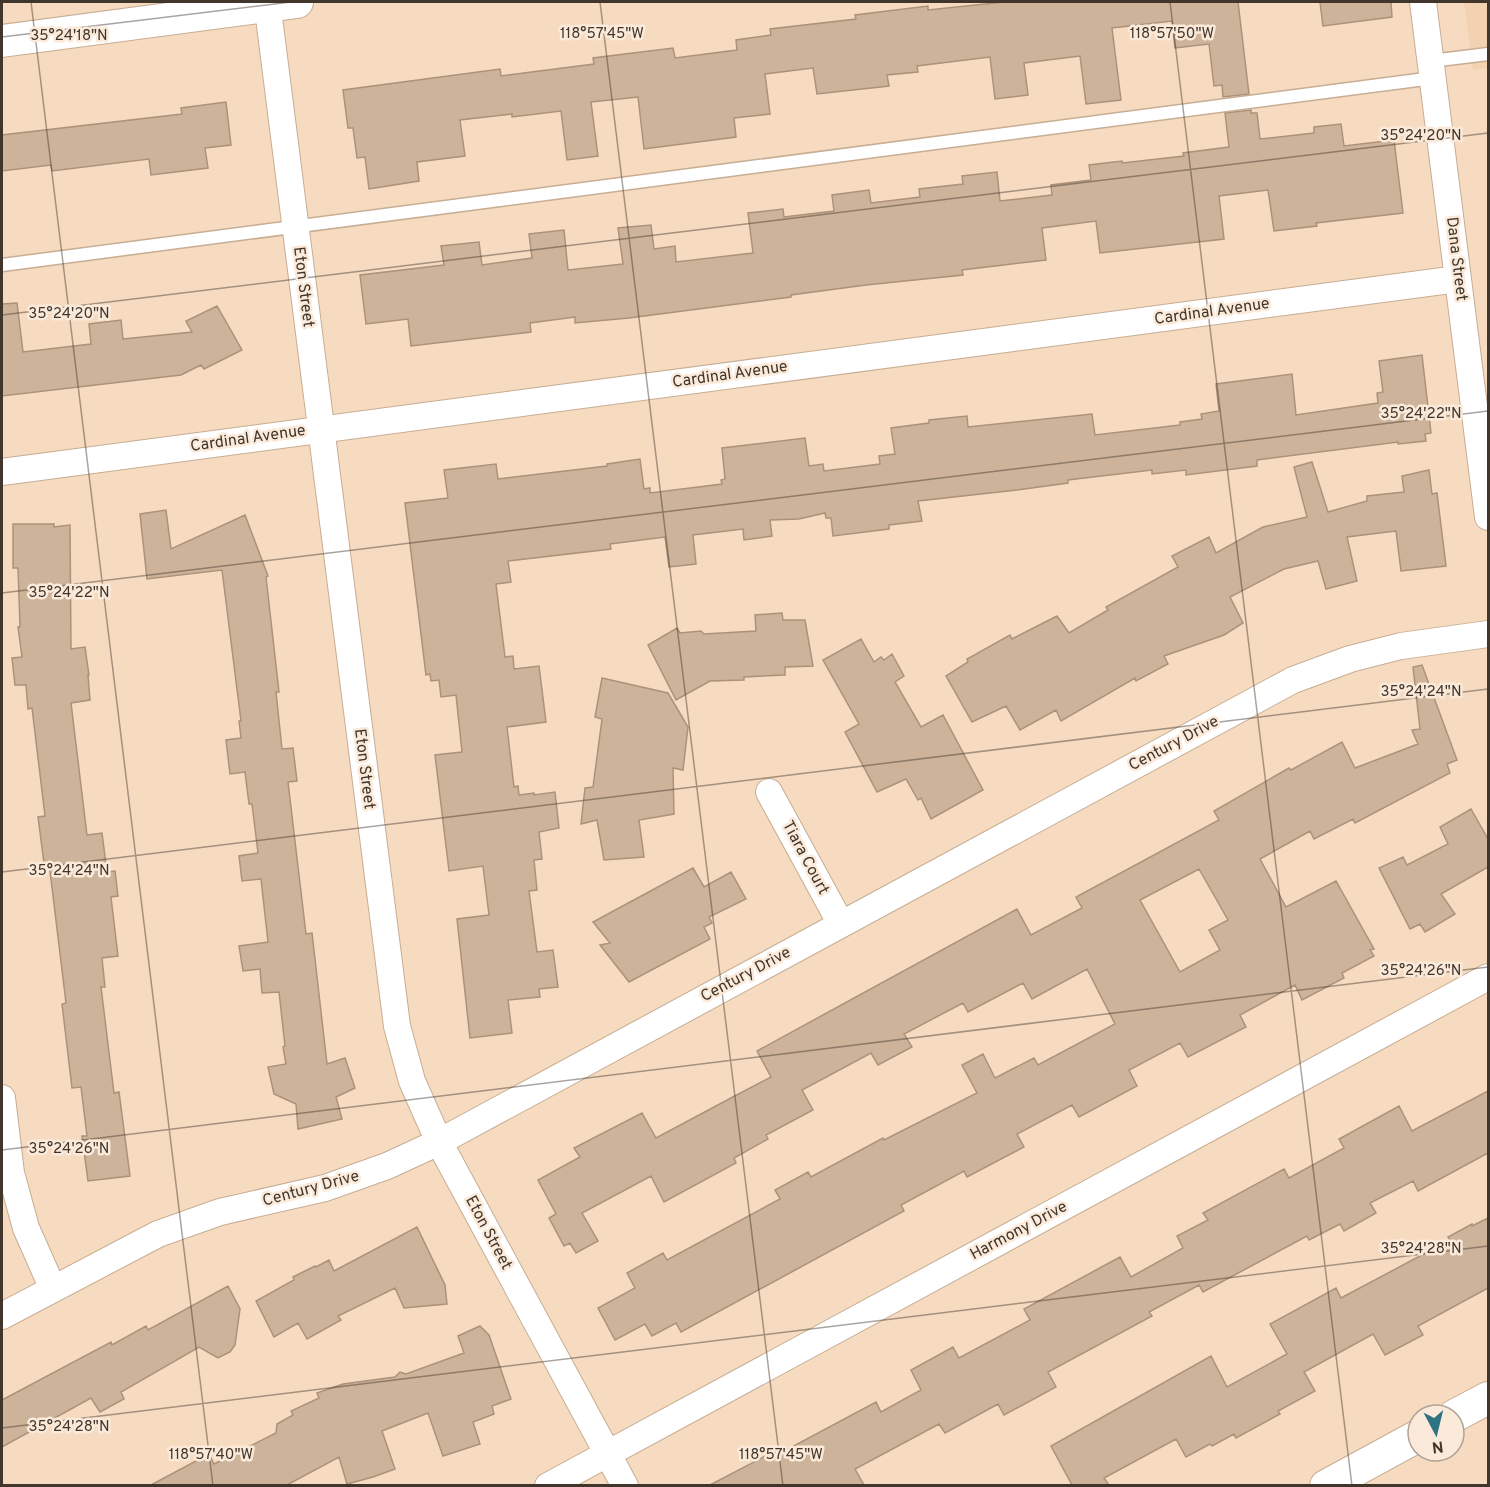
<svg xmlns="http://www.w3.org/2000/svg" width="1490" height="1487" font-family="Overpass,sans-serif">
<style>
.built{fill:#f3d2b2}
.building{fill:#cdb399;stroke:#ac927a;stroke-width:1.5;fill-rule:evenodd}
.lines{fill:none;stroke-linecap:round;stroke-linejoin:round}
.service-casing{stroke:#c7ad93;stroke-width:15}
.minor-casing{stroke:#c7ad93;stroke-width:28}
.tertiary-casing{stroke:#c7ad93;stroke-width:34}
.service{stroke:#fff;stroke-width:12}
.minor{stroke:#fff;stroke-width:26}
.tertiary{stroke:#fff;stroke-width:32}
.ticks{fill:none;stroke:#40362b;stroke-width:1.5;stroke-opacity:0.45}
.labels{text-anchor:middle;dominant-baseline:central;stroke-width:5;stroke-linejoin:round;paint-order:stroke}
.street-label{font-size:16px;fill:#40362b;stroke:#fbeada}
.ticks-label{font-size:15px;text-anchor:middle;fill:#40362b;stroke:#fbeada;stroke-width:5;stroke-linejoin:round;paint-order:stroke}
</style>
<rect width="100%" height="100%" fill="#f6dbc1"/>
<path class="built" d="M1464,2H1488V68L1473,70Z"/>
<path class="building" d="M1004,2H1238L1249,94L1223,97L1222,85L1214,86L1209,44L1175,48L1172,21L1112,28L1121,100L1086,104L1080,56L1024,63L1028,95L995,99L990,57L917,66L918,72L887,75L889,86L817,94L813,68L765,74L770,114L734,118L736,137L644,149L638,97L591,102L598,156L567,160L561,111L512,117V114L460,120L465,156L417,162L419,181L369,189L365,157L357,158L353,128H348L343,90L500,69L501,76L594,64L593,58L673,48L675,58L737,50L736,40L771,35L770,29L856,19L855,15L928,6V10Z
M1320,2H1391L1392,17L1323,26Z
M226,102L231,145L205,148L208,168L151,175L149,159L52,171L51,165L2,171V135L182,114L181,108Z
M1251,110V113H1257L1260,139L1314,133V127L1341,124L1344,146L1394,140L1403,213L1316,223L1317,226L1274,231L1268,190L1219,196L1224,239L1100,253L1096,221L1042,228L1046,260L962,270L963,275L866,285L791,295V297L629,318L575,323V317L530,323L531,332L411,346L408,319L366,324L360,275L444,265L441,246L479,242L482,265L532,258L529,234L564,230L568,270L623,264L618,228L651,225L654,249L675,246L676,262L753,253L748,213L783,209L784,217L834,211L832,195L869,190L871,203L920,197L919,189L963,184L962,176L997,172L1000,201L1052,195L1051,185L1091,180L1089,165L1122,161V163L1184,156L1183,153L1229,147L1225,113Z
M17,303L23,352L91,344L89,324L121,320L123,339L192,332L186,321L217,306L242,350L204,369L201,365L181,375L2,396V304Z
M1422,355L1431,433L1425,434L1426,441L1398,444V442L1257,460V466L1186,475V470L1152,474V470L1068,480V483L1017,490L918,501L922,521L889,525V529L833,536L831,518H826L825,513L799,519L770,520L772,536L744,540L743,529L693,535L696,564L669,567L665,537L610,544L611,549L508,561L511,582L496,584L505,657L513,656L514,669L539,666L546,722L507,727L514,787L518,786L519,795L534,793V795L555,792L559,828L539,832L542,859L534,860L537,890L529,891L537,952L553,950L558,987L539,989L540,997L508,1000L512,1033L470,1038L457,919L489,915L483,866L449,871L435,755L462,752L456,695L441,697L439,680L431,681L430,674L426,675L405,503L448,498L444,470L496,464L498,479L607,466V464L640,459L644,489L650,488V493L722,484L721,480L725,479L722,448L805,438L809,466L823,464L824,471L880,464L879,456L895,454L891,428L929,423V420L967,416L968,427L1092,414L1095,435L1180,425V422L1202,419L1201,414L1219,411L1216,384L1292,374L1296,415L1378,403L1377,393L1383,392L1379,361Z
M1312,462L1328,512L1367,501V496L1404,492L1402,476L1429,470L1432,494L1437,493L1446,566L1401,571L1396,531L1347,537L1357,581L1326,589L1318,561L1284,569L1230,597L1243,623L1224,635L1164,656L1168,664L1136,681L1135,678L1061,721L1056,710L1020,730L1006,706L972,722L946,676L968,662L967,659L1010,635L1012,639L1057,616L1069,633L1108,610L1106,607L1178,567L1172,556L1209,537L1216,553L1263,527L1307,517L1294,467Z
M166,510L171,549L245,515L268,576L266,577L279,692H276L282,749L293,748L297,781L288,782L306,934L312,933L327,1064L345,1058L355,1088L336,1097L342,1119L298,1129L296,1104L274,1094L268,1067L286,1064L283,1047L285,1046L279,992L262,993L260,969L243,971L239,946L268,942L261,879L242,881L239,856L258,853L252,804H249L245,772L230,774L226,740L241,738L239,721H241L222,570L147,579L140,514Z
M13,524H54V527L70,525L71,649L85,647L89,675H88L90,700L71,703L87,835L102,833L107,872L115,871L118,896L111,897L118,956L102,958L105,987H101L114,1093L119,1092L130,1176L88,1181L82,1136H87L81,1087L72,1088L62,1004L66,1003L49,863H44L38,817L45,816L32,708L28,709L26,685H15L12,658L22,657L18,627H20L18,568H13Z
M782,613L783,620H805L813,666L785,667V675L744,677V680L710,681L676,700L648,645L677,628L680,633L701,631L704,634L756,631L755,615Z
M861,639L874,662L881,657L884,660L892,654L904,676L895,682L921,727L943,715L983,790L931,819L921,798L918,800L906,779L877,792L845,732L859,724L823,660Z
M1422,665L1457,760L1447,764L1450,773L1355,823L1353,819L1314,839L1310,831L1260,859L1286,907L1336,881L1374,949L1370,950L1374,956L1342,973L1344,978L1302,1000L1295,985L1240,1015L1246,1027L1188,1057L1180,1043L1129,1070L1137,1086L1079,1117L1072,1105L1017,1134L1024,1147L967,1177L964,1171L901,1205L904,1211L681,1332L676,1323L652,1336L645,1324L615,1340L598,1308L635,1288L627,1273L663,1253L667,1260L780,1199L775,1190L808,1172L811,1177L883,1138L884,1140L977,1093L962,1065L983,1054L995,1078L1034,1058L1038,1065L1115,1024L1087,969L1032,999L1023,983L968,1012L963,1003L904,1034L912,1047L878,1065L871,1053L802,1090L813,1110L766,1135L768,1139L734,1158L736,1163L664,1202L651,1176L582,1213L598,1241L576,1253L570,1243L564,1246L549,1218L556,1214L538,1180L580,1157L574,1148L642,1113L656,1138L731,1098L771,1077L757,1051L1017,909L1031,935L1082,908L1076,897L1219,820L1214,811L1289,768L1291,770L1342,742L1355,768L1418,744L1412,730L1420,729L1413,667ZM1199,869L1228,920L1209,930L1220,950L1180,972L1140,900Z
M602,678L668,693L688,727L683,770L673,768L674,814L639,820L644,857L604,860L597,820L581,824L585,788L593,787L602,719L595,717Z
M1471,809L1488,839V867L1441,894L1455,914L1425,932L1420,924L1410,929L1379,868L1403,857L1407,865L1448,844L1440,827Z
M693,868L704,887L731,872L746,899L709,917L712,923L704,927L710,939L629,982L600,945L610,943L593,922Z
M1488,1091V1153L1418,1191L1413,1181L1370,1203L1376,1213L1344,1231L1340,1224L1309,1240L1307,1236L1203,1292L1199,1285L1149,1312L1152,1316L1048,1372L1056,1387L1004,1415L998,1404L945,1433L939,1424L855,1469L864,1485H710L775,1451L777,1455L876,1402L881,1412L921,1390L911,1370L953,1347L959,1358L1030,1320L1024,1309L1120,1257L1131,1277L1183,1248L1177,1236L1208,1220L1203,1213L1284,1169L1289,1178L1344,1148L1339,1139L1399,1106L1412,1131Z
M1488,1218V1288L1418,1326L1423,1335L1385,1355L1373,1334L1304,1372L1315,1391L1278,1411L1280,1414L1236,1438L1234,1434L1212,1446L1210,1444L1186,1457L1176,1439L1104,1478L1109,1485H1072L1051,1446L1211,1356L1227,1387L1287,1354L1270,1324L1336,1288L1341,1298L1450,1240L1448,1237L1472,1224V1226Z
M417,1227L445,1285L447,1304L404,1308L395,1288L338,1316L341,1320L307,1339L298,1323L274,1337L256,1301L294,1280L293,1277L315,1266L316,1267L329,1260L334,1271Z
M228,1286L240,1309L235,1345L230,1352L218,1358L199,1347L121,1392L124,1399L100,1412L91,1398L2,1447V1400L111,1342L112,1345L146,1326L148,1330Z
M480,1326L489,1335L511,1399L492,1406L494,1414L473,1422L480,1444L443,1456L428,1413L382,1431L395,1469L373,1477L347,1484L339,1457L287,1485H151L209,1454L214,1464L276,1433L277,1424L293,1415L291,1411L319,1398L317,1393L343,1384L395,1377L400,1372L406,1374L464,1353L458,1336Z"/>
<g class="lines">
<defs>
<path id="service" d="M1431,61L1488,54
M2,265L1433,78"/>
<path id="minor" d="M267,2L397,1026L412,1081L439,1142L625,1486
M1423,2L1488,517
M2,472L1458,279
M769,792L841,924
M2,1098L11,1173L26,1228L53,1289
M2,1316L158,1234L220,1212L325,1188L387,1166L439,1142L1293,680L1350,659L1401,646L1488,634
M548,1486L1488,977"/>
<path id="tertiary" d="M2,41L297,2
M1454,1416L1488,1398
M1326,1486L1418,1436"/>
</defs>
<use href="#service" class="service-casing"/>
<use href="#minor" class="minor-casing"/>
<use href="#tertiary" class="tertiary-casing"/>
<use href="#service" class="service"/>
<use href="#minor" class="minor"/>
<use href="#tertiary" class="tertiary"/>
</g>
<path class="ticks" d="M31,2L213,1486M600,2L783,1486M1170,2L1352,1486M2,37L291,2M2,315L1488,133M2,593L1488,411M2,872L1488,689M2,1150L1488,967M2,1428L1488,1246"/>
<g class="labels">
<g class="street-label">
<text transform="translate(1456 259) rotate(83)">Dana Street</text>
<text transform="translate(303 287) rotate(83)">Eton Street</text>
<text transform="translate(1212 312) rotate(-8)">Cardinal Avenue</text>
<text transform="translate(730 375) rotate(-8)">Cardinal Avenue</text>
<text transform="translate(248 439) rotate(-8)">Cardinal Avenue</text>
<text transform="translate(1174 744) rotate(-28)">Century Drive</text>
<text transform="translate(364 769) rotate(83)">Eton Street</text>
<text transform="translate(805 858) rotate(62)">Tiara Court</text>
<text transform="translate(746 975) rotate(-28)">Century Drive</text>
<text transform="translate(311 1189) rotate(-15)">Century Drive</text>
<text transform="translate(1019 1231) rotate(-28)">Harmony Drive</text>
<text transform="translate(488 1233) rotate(62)">Eton Street</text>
</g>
</g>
<g class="ticks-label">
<text x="602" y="38">118°57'45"W</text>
<text x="1172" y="38">118°57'50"W</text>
<text x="69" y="40">35°24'18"N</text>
<text x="1421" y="140">35°24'20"N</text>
<text x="69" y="318">35°24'20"N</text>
<text x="1421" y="418">35°24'22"N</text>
<text x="69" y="597">35°24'22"N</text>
<text x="1421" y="696">35°24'24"N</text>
<text x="69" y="875">35°24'24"N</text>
<text x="1421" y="975">35°24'26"N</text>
<text x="69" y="1153">35°24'26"N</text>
<text x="1421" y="1253">35°24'28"N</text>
<text x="69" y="1431">35°24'28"N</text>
<text x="211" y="1459">118°57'40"W</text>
<text x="781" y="1459">118°57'45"W</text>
</g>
<rect width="1490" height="1487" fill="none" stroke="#40362b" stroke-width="6"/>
<g transform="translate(1436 1433) rotate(173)"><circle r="28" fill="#fbeada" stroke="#b0a294" stroke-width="1.5"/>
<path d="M0-4.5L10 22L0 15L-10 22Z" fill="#2f7483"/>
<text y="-9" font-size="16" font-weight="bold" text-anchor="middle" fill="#40362b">N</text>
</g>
</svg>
